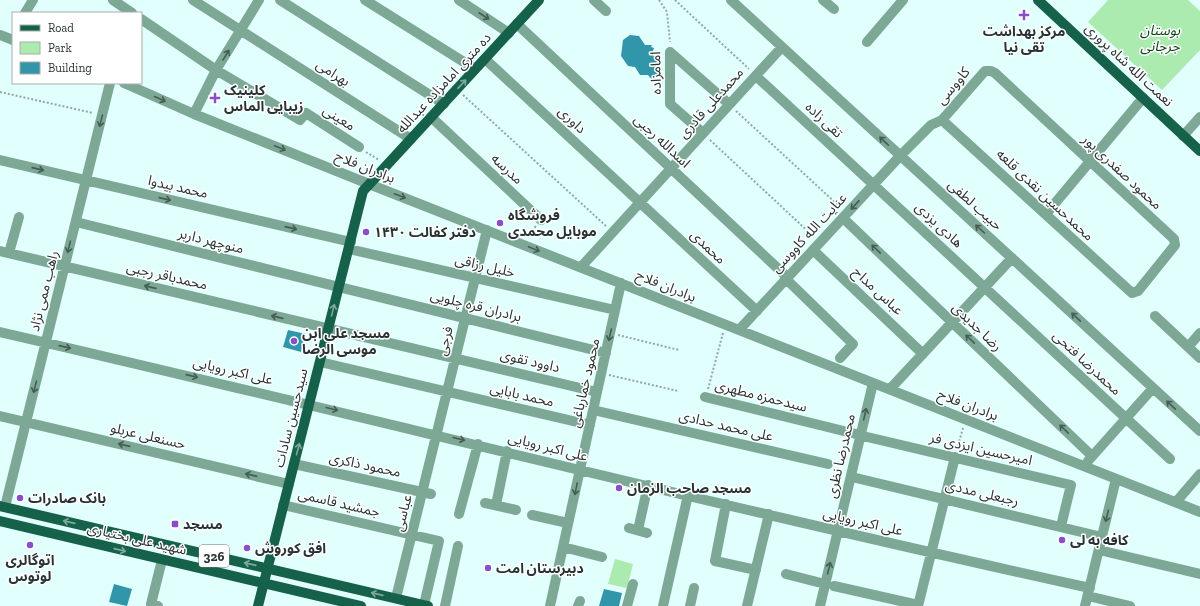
<svg xmlns="http://www.w3.org/2000/svg" width="1200" height="606" font-family="'Zilla Slab','Noto Sans Arabic',serif">
<style>
.green{fill:#acebaf}
.building{fill:#3196a9}
.lines{fill:none;stroke-linecap:round;stroke-linejoin:round}
.path{stroke:#91a7a6;stroke-width:2;stroke-dasharray:2 2;stroke-linecap:butt}
.minor{stroke:#7da896;stroke-width:10}
.major{stroke:#16614a;stroke-width:10}
.oneway{stroke:#465d56}
.oneway2{stroke:#7fa89b}
.poi-dot{fill:#8750c8;stroke:#fff;stroke-width:1.5}
.labels{text-anchor:middle;dominant-baseline:central;stroke-width:3;stroke-linejoin:round;paint-order:stroke}
.shield{fill:#fff;stroke:#687170;stroke-width:1}
.shield-label{font-size:13px;font-weight:bold;fill:#283433}
.park-label{font-size:14px;font-style:italic;fill:#0b3f14;stroke:#fff}
.poi-label{font-size:14px;font-weight:bold;fill:#283433;stroke:#fff;text-anchor:start}
.street-label{font-size:14px;fill:#283433;stroke:#fff}
</style>
<rect width="100%" height="100%" fill="#e1fffd"/>
<path class="green" d="M1108,0H1188L1200,11V50L1162,90L1088,22Z
M615,559L633,564L627,588L608,584Z"/>
<path class="building" d="M630,35L639,36L645,45H652L651,47L654,48L652,54L658,61L656,68L659,74L652,80L648,75H640L635,67L628,66L621,56L623,40Z
M288,330L306,334L301,352L283,347Z
M114,584L132,589L127,606L109,602Z
M604,589L622,593L619,606H599Z"/>
<g class="lines">
<path class="path" d="M659,0L667,12L670,42
M675,0L749,69
M0,92L93,113
M463,95L606,226
M736,111L840,207
M710,140L813,236
M366,152L379,160
M527,237L536,226
M618,335L679,350
M609,375L678,391
M708,389L723,333
M957,449L963,428"/>
<path class="minor" d="M113,0L132,13
M193,0L411,139
M280,0L444,104
M365,0L475,69
M459,0L509,33
M594,0L606,11
M731,0L1200,431
M823,0L834,9
M25,13L33,0
M141,19L216,70L300,120L306,113L359,147
M517,24L787,277
M0,35L13,40
M867,42L903,0
M670,52V104L703,133
M670,52L729,104
M485,59L757,311
M756,76L1170,459
M124,83L194,114L369,184L1200,512
M194,114L216,70L259,0
M431,117L541,220
M1183,136L1200,117
M0,160L351,242
M1046,214L1143,98
M843,218L1092,456
M76,222L606,353
M349,249L615,310
M813,250L923,354
M0,251L597,392
M9,253L19,217
M581,267L782,47
M786,279L853,344L840,358
M1155,316L1200,358
M739,330L900,156L931,125L942,120L985,71H991L995,73L1174,239L1175,245L1138,291L1132,293L942,120
M0,332C363,416 725,508 1090,588
M1188,347L1200,333
M320,362L590,425
M890,389L1012,258
M705,397L860,435
M593,410L828,464
M0,416L289,484
M863,436L1071,485L1061,526
M1088,461L1153,388
M294,464L431,494
M856,478L1102,537
M1176,502L1200,474
M485,503L516,510
M726,504L715,561L756,570
M283,505L439,541L424,605
M496,505L507,451
M5,507L110,83
M459,514L478,444
M532,515L568,523
M629,528L647,533
M638,530L648,485
M563,547L602,557
M1099,550L1200,574
M786,574L825,584
M834,586L918,605
M1088,596L1130,606
M396,598L487,230
M158,606L151,604L162,560
M445,606L458,546
M550,606L621,283
M578,606L580,601
M627,606L633,584
M663,606L688,495
M690,606L694,588
M747,606L769,514
M820,606L873,383
M918,606L955,457
M1085,606L1116,479"/>
<path class="major" d="M1038,0L1200,151
M0,506L428,606
M0,521L361,606
M258,606L363,191L539,0"/>
</g>
<defs><path id="oneway-shaft" d="M-6 0H5M1.5-3L5.5 0L1.5 3" fill="none" stroke-width="1.6" stroke-linecap="round" stroke-linejoin="round"/></defs>
<g class="oneway">
<use href="#oneway-shaft" transform="translate(484 16) rotate(33)"/>
<use href="#oneway-shaft" transform="translate(226 55) rotate(-59)"/>
<use href="#oneway-shaft" transform="translate(160 99) rotate(24)"/>
<use href="#oneway-shaft" transform="translate(101 121) rotate(104)"/>
<use href="#oneway-shaft" transform="translate(884 141) rotate(-137)"/>
<use href="#oneway-shaft" transform="translate(280 148) rotate(22)"/>
<use href="#oneway-shaft" transform="translate(38 169) rotate(13)"/>
<use href="#oneway-shaft" transform="translate(400 196) rotate(21)"/>
<use href="#oneway-shaft" transform="translate(165 199) rotate(13)"/>
<use href="#oneway-shaft" transform="translate(855 205) rotate(133)"/>
<use href="#oneway-shaft" transform="translate(291 228) rotate(13)"/>
<use href="#oneway-shaft" transform="translate(980 229) rotate(-138)"/>
<use href="#oneway-shaft" transform="translate(69 247) rotate(104)"/>
<use href="#oneway-shaft" transform="translate(534 249) rotate(22)"/>
<use href="#oneway-shaft" transform="translate(876 249) rotate(-136)"/>
<use href="#oneway-shaft" transform="translate(150 287) rotate(-167)"/>
<use href="#oneway-shaft" transform="translate(277 317) rotate(-167)"/>
<use href="#oneway-shaft" transform="translate(1076 317) rotate(-137)"/>
<use href="#oneway-shaft" transform="translate(610 335) rotate(103)"/>
<use href="#oneway-shaft" transform="translate(970 339) rotate(-136)"/>
<use href="#oneway-shaft" transform="translate(65 347) rotate(13)"/>
<use href="#oneway-shaft" transform="translate(192 376) rotate(13)"/>
<use href="#oneway-shaft" transform="translate(35 387) rotate(104)"/>
<use href="#oneway-shaft" transform="translate(1171 405) rotate(-137)"/>
<use href="#oneway-shaft" transform="translate(332 409) rotate(14)"/>
<use href="#oneway-shaft" transform="translate(865 414) rotate(-77)"/>
<use href="#oneway-shaft" transform="translate(1064 429) rotate(-136)"/>
<use href="#oneway-shaft" transform="translate(459 439) rotate(14)"/>
<use href="#oneway-shaft" transform="translate(124 445) rotate(-167)"/>
<use href="#oneway-shaft" transform="translate(251 475) rotate(-167)"/>
<use href="#oneway-shaft" transform="translate(576 489) rotate(102)"/>
<use href="#oneway-shaft" transform="translate(1107 516) rotate(104)"/>
<use href="#oneway-shaft" transform="translate(829 568) rotate(-77)"/>
</g>
<g class="oneway2">
<use href="#oneway-shaft" transform="translate(462 84) rotate(-47)"/>
<use href="#oneway-shaft" transform="translate(333 310) rotate(-76)"/>
<use href="#oneway-shaft" transform="translate(298 449) rotate(-75)"/>
<use href="#oneway-shaft" transform="translate(69 522) rotate(-167)"/>
<use href="#oneway-shaft" transform="translate(120 550) rotate(13)"/>
<use href="#oneway-shaft" transform="translate(250 564) rotate(-167)"/>
<use href="#oneway-shaft" transform="translate(377 594) rotate(-167)"/>
</g>
<g class="poi-dot">
<path d="M1022 9h4v4h4v4h-4v4h-4v-4h-4v-4h4z"/>
<path d="M213 92h4v4h4v4h-4v4h-4v-4h-4v-4h4z"/>
<circle cx="500" cy="223" r="4"/>
<circle cx="366" cy="232" r="4"/>
<circle cx="294" cy="341" r="4"/>
<circle cx="619" cy="488" r="4"/>
<circle cx="20" cy="498" r="4"/>
<rect x="171" y="520" width="8" height="8" rx="2"/>
<circle cx="1062" cy="540" r="4"/>
<circle cx="30" cy="545" r="4"/>
<circle cx="247" cy="548" r="4"/>
<circle cx="488" cy="568" r="4"/>
</g>
<g class="labels">
<rect class="shield" x="199" y="545" width="30" height="22" rx="3"/>
<g class="shield-label">
<text x="214" y="556">326</text>
</g>
<g class="park-label">
<text x="1160" y="30">بوستان<tspan x="1160" dy="16">جرجانی</tspan></text>
</g>
<g class="poi-label">
<text x="1024" y="31" text-anchor="middle">مرکز بهداشت<tspan x="1024" dy="16">تقی نیا</tspan></text>
<text x="224" y="90">کلینیک<tspan x="224" dy="16">زیبایی الماس</tspan></text>
<text x="508" y="215">فروشگاه<tspan x="508" dy="16">موبایل محمدی</tspan></text>
<text x="374" y="232">دفتر کفالت ۱۴۳۰</text>
<text x="302" y="333">مسجد علی ابن<tspan x="302" dy="16">موسی الرضا</tspan></text>
<text x="627" y="488">مسجد صاحب الزمان</text>
<text x="28" y="498">بانک صادرات</text>
<text x="183" y="524">مسجد</text>
<text x="1070" y="540">کافه به لی</text>
<text x="255" y="548">افق کوروش</text>
<text x="30" y="560" text-anchor="middle">اتوگالری<tspan x="30" dy="16">لوتوس</tspan></text>
<text x="496" y="568">دبیرستان امت</text>
</g>
<g class="street-label">
<text transform="translate(1129 65) rotate(43)">نعمت الله شاه پروری</text>
<text transform="translate(333 73) rotate(33)">بهرامی</text>
<text transform="translate(656 73) rotate(-91)">امامزاده</text>
<text transform="translate(444 83) rotate(-47)">ده متری امامزاده عبدالله</text>
<text transform="translate(953 86) rotate(-50)">کاووسی</text>
<text transform="translate(711 103) rotate(-48)">محمدعلی قادری</text>
<text transform="translate(339 118) rotate(32)">معینی</text>
<text transform="translate(572 120) rotate(43)">داوری</text>
<text transform="translate(824 120) rotate(43)">تقی زاده</text>
<text transform="translate(662 141) rotate(43)">اسدالله رجبی</text>
<text transform="translate(365 167) rotate(22)">برادران فلاح</text>
<text transform="translate(507 169) rotate(43)">مدرسه</text>
<text transform="translate(1122 172) rotate(43)">محمود صفدری پور</text>
<text transform="translate(178 187) rotate(13)">محمد بیدوا</text>
<text transform="translate(1045 195) rotate(43)">محمدحسین نقدی قلعه</text>
<text transform="translate(975 205) rotate(42)">حبیب لطفی</text>
<text transform="translate(939 225) rotate(43)">هادی یزدی</text>
<text transform="translate(809 233) rotate(-47)">عنایت‌ الله کاووسی</text>
<text transform="translate(211 241) rotate(14)">منوچهر داربر</text>
<text transform="translate(708 247) rotate(43)">محمدی</text>
<text transform="translate(485 266) rotate(13)">خلیل رزاقی</text>
<text transform="translate(167 276) rotate(13)">محمدباقر رجبی</text>
<text transform="translate(666 286) rotate(22)">برادران فلاح</text>
<text transform="translate(44 291) rotate(-76)">راهب ممی نژاد</text>
<text transform="translate(878 291) rotate(43)">عباس مداح</text>
<text transform="translate(476 306) rotate(14)">برادران قره چلویی</text>
<text transform="translate(977 327) rotate(44)">رضا جدیدی</text>
<text transform="translate(445 341) rotate(-76)">فرجی</text>
<text transform="translate(530 361) rotate(13)">داوود تقوی</text>
<text transform="translate(1087 363) rotate(43)">محمدرضا فتحی</text>
<text transform="translate(233 371) rotate(13)">علی اکبر رویایی</text>
<text transform="translate(585 383) rotate(-77)">محمود خمارباغی</text>
<text transform="translate(522 395) rotate(13)">محمد بابایی</text>
<text transform="translate(761 396) rotate(14)">سیدحمزه مطهری</text>
<text transform="translate(968 405) rotate(21)">برادران فلاح</text>
<text transform="translate(291 418) rotate(-76)">سیدحسین سادات</text>
<text transform="translate(726 426) rotate(13)">علی محمد حدادی</text>
<text transform="translate(148 436) rotate(13)">حسنعلی عربلو</text>
<text transform="translate(548 447) rotate(14)">علی اکبر رویایی</text>
<text transform="translate(981 449) rotate(13)">امیرحسین ایزدی فر</text>
<text transform="translate(841 456) rotate(-77)">محمدرضا نظری</text>
<text transform="translate(365 465) rotate(12)">محمود ذاکری</text>
<text transform="translate(982 493) rotate(13)">رجبعلی مددی</text>
<text transform="translate(339 503) rotate(13)">جمشید قاسمی</text>
<text transform="translate(403 513) rotate(-76)">عباسی</text>
<text transform="translate(863 522) rotate(13)">علی اکبر رویایی</text>
<text transform="translate(137 539) rotate(13)">شهید علی بختیاری</text>
</g>
</g>
<rect x="12" y="12" width="130" height="72" fill="#ffffff" stroke="#a9aead"/>
<rect x="20" y="25" width="20" height="6" fill="#16614a" stroke="#a9aead"/>
<text x="48" y="32" font-size="12" fill="#283433">Road</text>
<rect x="20" y="42" width="20" height="12" fill="#acebaf" stroke="#a9aead"/>
<text x="48" y="52" font-size="12" fill="#283433">Park</text>
<rect x="20" y="62" width="20" height="12" fill="#3196a9" stroke="#a9aead"/>
<text x="48" y="72" font-size="12" fill="#283433">Building</text>
</svg>
